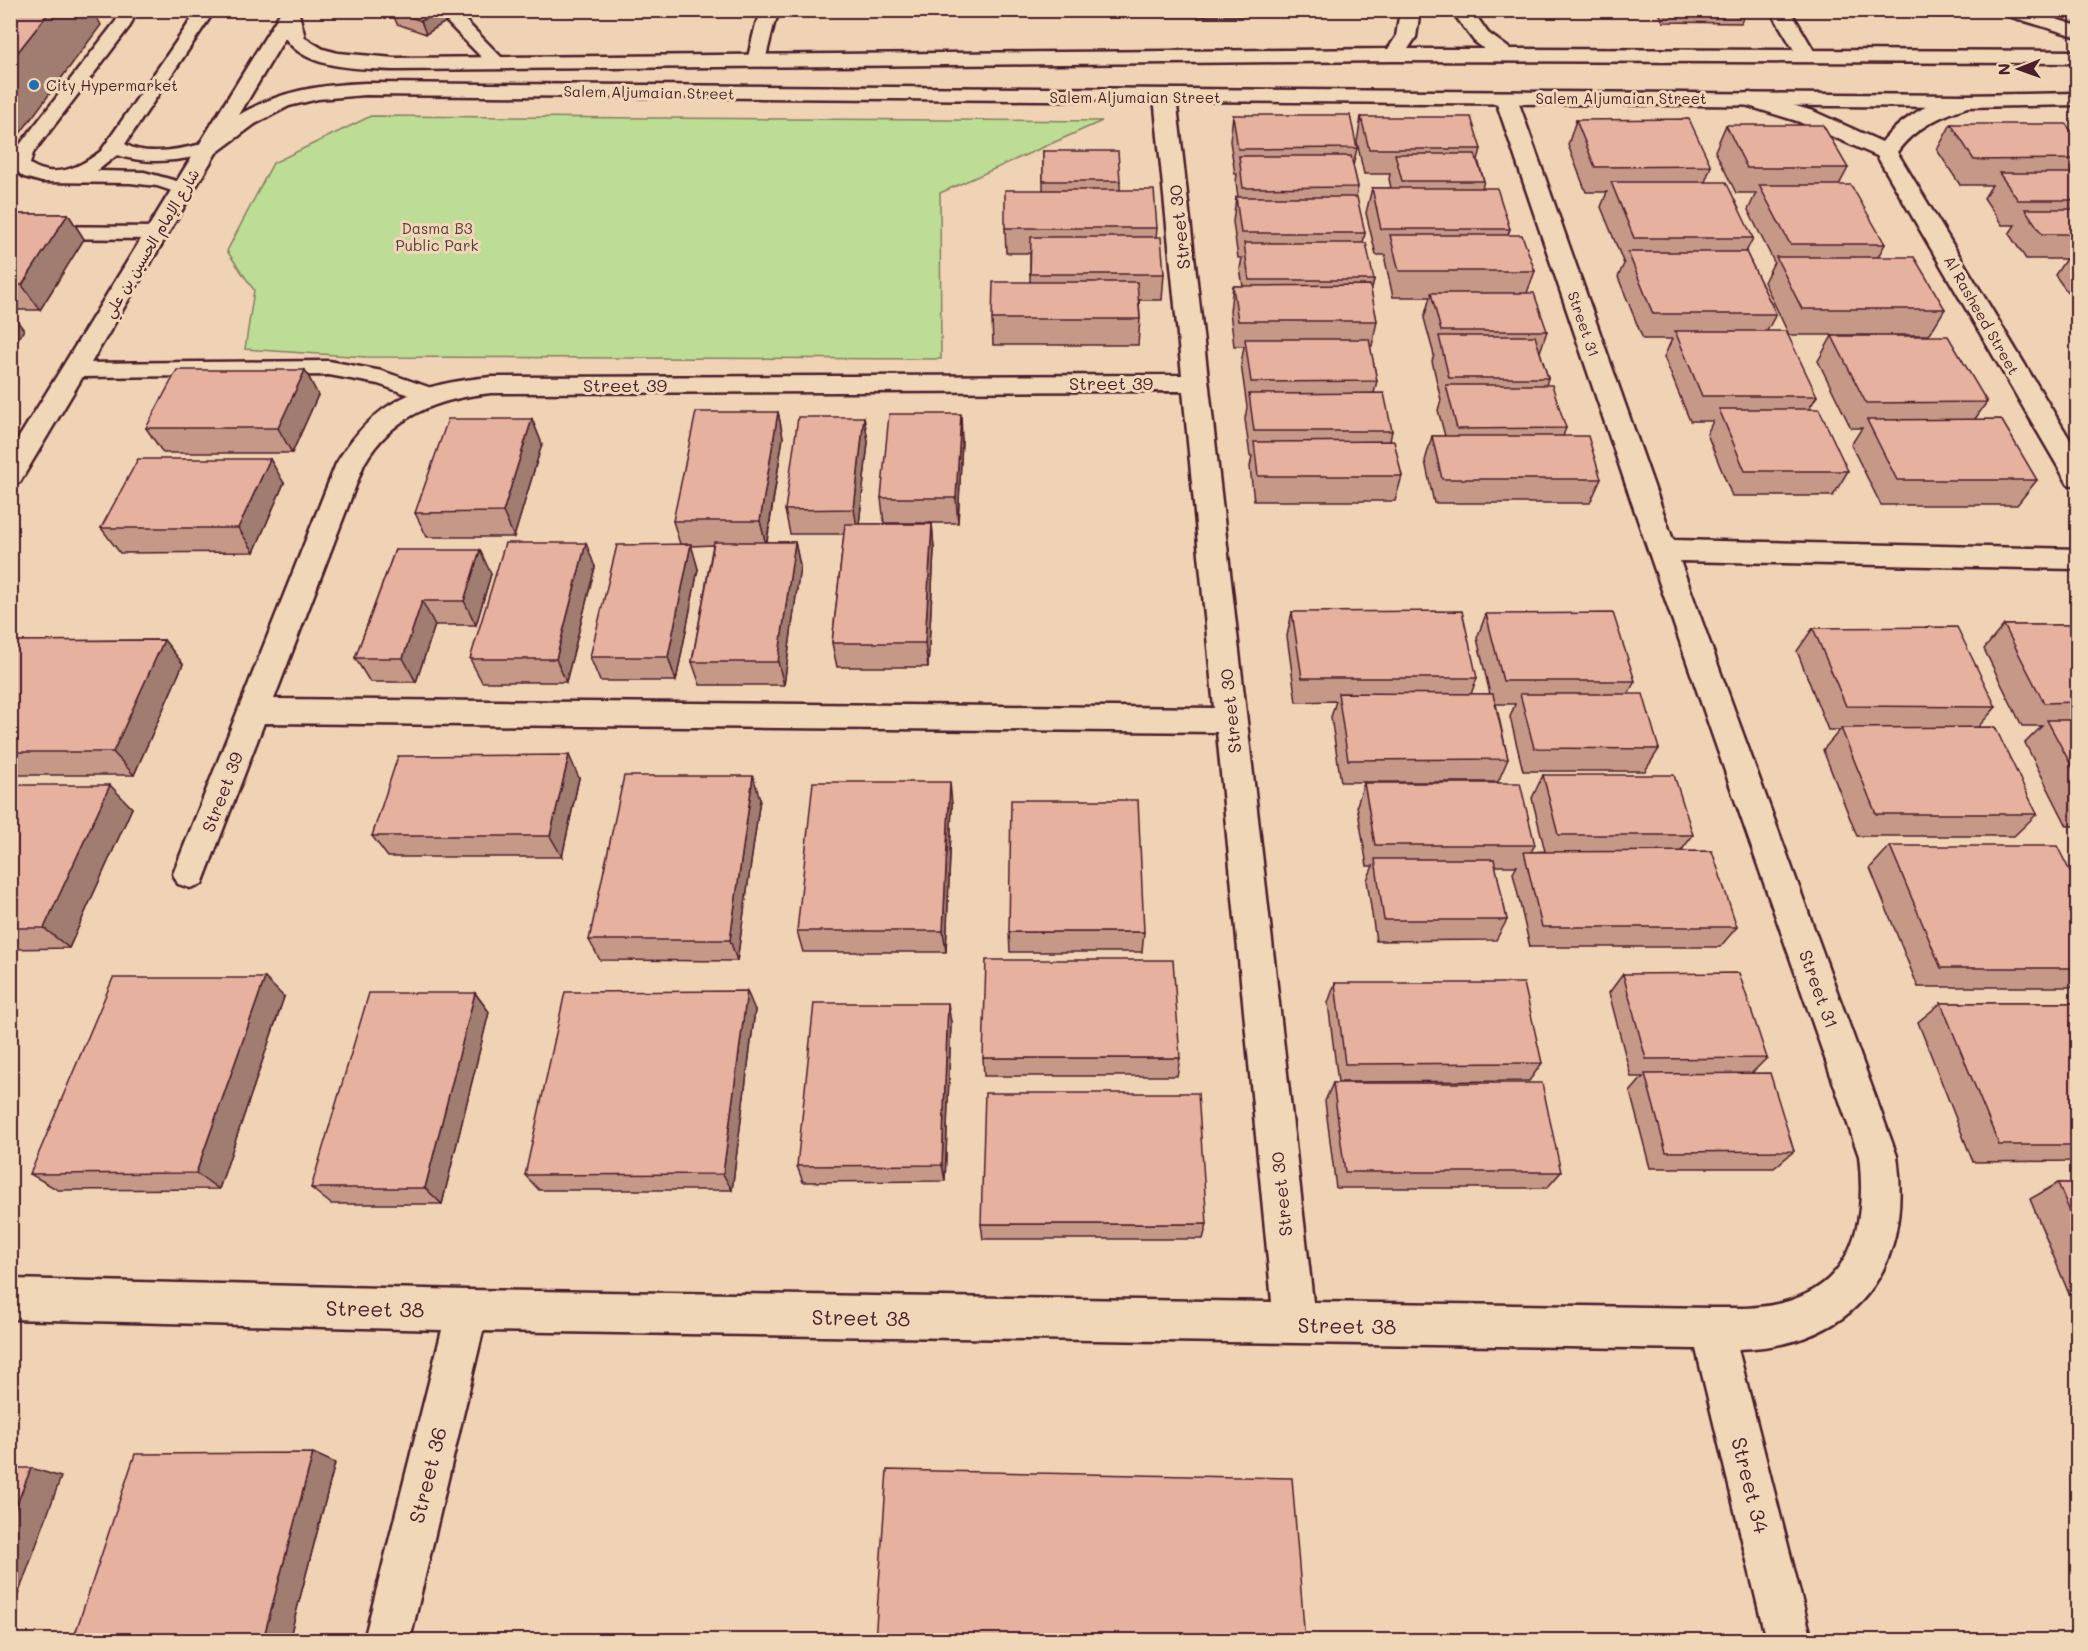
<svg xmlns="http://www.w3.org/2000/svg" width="2088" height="1651" font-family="Mali,'Playpen Sans Arabic',sans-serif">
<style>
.green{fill:#bddc95;stroke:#847e60;stroke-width:1.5}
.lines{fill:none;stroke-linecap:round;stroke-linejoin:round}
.service-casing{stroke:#4a1f2b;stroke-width:5}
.minor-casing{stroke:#4a1f2b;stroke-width:5}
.tertiary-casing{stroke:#4a1f2b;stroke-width:5}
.service{fill:#efd7b7;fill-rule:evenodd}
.minor{fill:#efd7b7;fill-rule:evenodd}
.tertiary{fill:#efd7b7;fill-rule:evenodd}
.wall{fill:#c69888;stroke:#4a1f2b;stroke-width:1.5}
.shaded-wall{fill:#a17c6f;stroke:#4a1f2b;stroke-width:1.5}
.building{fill:#e6b19e;stroke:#4a1f2b;stroke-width:1.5}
.poi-dot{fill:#1f6fb2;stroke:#efd7b7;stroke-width:2}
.labels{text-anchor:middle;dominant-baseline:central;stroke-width:6;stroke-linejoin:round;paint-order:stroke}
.far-poi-label{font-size:15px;fill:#4a1f2b;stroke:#efd7b7;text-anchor:start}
.far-street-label{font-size:15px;fill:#4a1f2b;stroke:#efd7b7}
.far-park-label{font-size:15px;fill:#5b3b3b;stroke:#efd7b7}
.street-label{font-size:18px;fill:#4a1f2b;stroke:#efd7b7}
.near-street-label{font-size:21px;fill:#4a1f2b;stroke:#efd7b7}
</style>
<rect width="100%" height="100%" fill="#f0d2b4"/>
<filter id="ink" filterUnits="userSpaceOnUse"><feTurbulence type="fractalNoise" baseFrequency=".0167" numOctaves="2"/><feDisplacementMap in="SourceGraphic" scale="12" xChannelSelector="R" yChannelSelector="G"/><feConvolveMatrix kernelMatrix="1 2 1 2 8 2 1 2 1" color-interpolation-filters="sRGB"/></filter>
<g filter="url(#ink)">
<path class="green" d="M371,116L1102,121L940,193L941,359L366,357L245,349L254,290L227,251L273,163Z"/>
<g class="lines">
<defs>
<path id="service" d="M120,10H137L130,26L33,153L30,164C54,180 81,167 101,151L198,10H215L125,144C146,158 187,148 210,142L217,144L220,148L217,152C184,160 150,166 117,155L97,171L144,172L191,185L194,189L191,193L184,195L157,186L130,183L42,182L24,177L11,167L10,159L18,147L116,21Z
M764,10H781L774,24L765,61L756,66L747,61L756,24Z
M1063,10H1279L1271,15H1071Z
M2000,10H2027L2078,26V37L2002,14Z
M453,13L459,14L503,59L506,63L503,67H491L447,22L444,18Z
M10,226L158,227L165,229L168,233L165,237L158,239L10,238Z
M329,361L382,371L437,390L440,395L437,400L429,402L378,384L329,375L74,377L66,375L63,370L66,365L74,363Z"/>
<path id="minor" d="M1770,10H1790L1817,56L1814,60H1800Z
M1165,91L1173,92L1176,97L1313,1302L1712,1308C1733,1308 1756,1309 1777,1304C1853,1288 1867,1223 1859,1156L1648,550L1495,98L1498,93H1514L1517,98L1673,540L2078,549V569L1680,561L1897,1156C1913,1270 1855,1346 1738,1349L1812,1640H1766L1696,1349L483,1331L410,1640H364L442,1330L10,1319V1279L467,1290L1272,1302L1217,732L264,723L202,884L190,888L178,884L173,874L336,464C375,399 418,384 491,377L1182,375L1154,97L1157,92ZM1183,391L1214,708L274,699L364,464C392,415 437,399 491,393Z
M1750,93L1813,111L1882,142C1897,122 1943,90 1970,96L1973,101L1970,106C1941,116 1915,127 1897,152L2078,453V486L2068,484L1877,156L1797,121L1742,104L1739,99L1742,94Z"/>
<path id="tertiary" d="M282,10H302L299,14L305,38L323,49L338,53L394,58L1388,49L1396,37L1400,10H1420L1416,37L1408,49H1484L1474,41L1451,10H1472L1488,33L1510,49L2078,51V63L1394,61L394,70C359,68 307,70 285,38L239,115C279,91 319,85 365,83L1962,95L2078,93V105L1962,107L365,95L318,99L289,106L255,124L216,153L20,482L10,484V452Z"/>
</defs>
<use href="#service" class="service-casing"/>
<use href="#minor" class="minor-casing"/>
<use href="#tertiary" class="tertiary-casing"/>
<use href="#service" class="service"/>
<use href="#minor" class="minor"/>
<use href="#tertiary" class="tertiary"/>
</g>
<path class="wall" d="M465,10L426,34L397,24L392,11Z
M1658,10H1746L1741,23L1663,22Z
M1233,115L1357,148L1353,166L1358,187L1356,197L1365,233L1363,243L1374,280L1371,292L1377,321L1372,346H1370L1377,381L1374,393L1392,431L1390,441L1402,476L1395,501H1254L1250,467L1252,456H1250L1245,419L1247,407L1241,364L1244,346H1234L1230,311L1233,286H1243L1240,269L1242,258H1238L1233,222L1236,197H1238L1236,182L1237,174H1235L1230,141Z
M1361,117L1481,149L1478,160L1484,181L1482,188L1510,229L1508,235L1535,271L1527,293L1547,331L1540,352L1548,378L1546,385L1566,428L1563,436L1601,479L1590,503H1434L1425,461L1432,436H1445L1438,410L1441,400L1432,361L1434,355L1424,318L1430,297H1393L1385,260L1386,255H1376L1366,213L1372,188H1391L1389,179L1390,174H1364L1357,142Z
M1576,120L1711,166L1705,182L1753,238L1746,252L1776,314L1767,331L1817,396L1809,409L1848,471L1833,496H1732L1707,434L1713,421H1690L1664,357L1672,339H1643L1618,277L1624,264L1601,207L1607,192H1586L1568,145Z
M1951,124L2078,140V307L2055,275L2066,259H2026L2009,234L2015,225H2002L1984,198L1992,185H1960L1937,150Z
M1726,125L1848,168L1839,185L1885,244L1878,257L1945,309L1929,335H1789L1764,282L1774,262L1748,210L1756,193H1736L1715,151Z
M1043,151L1120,181V190L1157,228L1156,237L1164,274L1162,300H1139L1140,319L1138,345H993L992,319L1030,282V253H1006L1005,228L1043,190Z
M10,214H68L84,239L40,310H10Z
M1832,336L1987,402L1975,419L2037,480L2017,505H1881L1851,445L1862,428H1851L1818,361Z
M305,370L318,395L292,453H163L146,428Z
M778,412L783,437L767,542H795L800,566L784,685H700L692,662L713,545L691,546L698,569L676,681H600L590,657L680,544L673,521Z
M864,417L868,442L859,524H932L934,549L928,667H837L832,643L844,534H790L785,510Z
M532,419L542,444L514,537H427L415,513Z
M962,439L958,523H884L881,498Z
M284,483L254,552L120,553L101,528Z
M395,550L491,574L476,625H435L416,682H370L355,658Z
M595,567L566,682H482L470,659Z
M1292,612L1477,678L1471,694H1490L1477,638L1486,614L1635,681L1628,694L1659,749L1645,771H1523L1510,717L1515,704H1496L1508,759L1498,782H1341L1331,717L1336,701L1296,702L1287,636Z
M2004,625H2078V826H2067L2025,743L2042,726H2022L1984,649Z
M1813,628L1996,707L1978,727L2037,814L2014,836H1857L1823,750L1840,730H1828L1797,651Z
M164,640L183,664L134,775H10V641Z
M1543,775L1693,835L1681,851L1737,927L1720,947H1530L1513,873L1517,866H1495L1507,920L1496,940L1376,941L1367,880L1373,866H1367L1357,805L1364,783L1535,845L1531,852L1545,851L1532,798Z
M579,778L562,857H388L372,836Z
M10,796L132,808L69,948L10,949Z
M760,799L737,961L600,960L589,940Z
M952,804L946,952H803L797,931Z
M1890,846L2078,887V987H1918L1870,868Z
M1009,932H1144L1142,952H1010Z
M1623,974L1767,1058L1751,1074L1794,1151L1774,1168H1650L1630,1092L1643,1077H1631L1609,993Z
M1335,983L1542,1063L1529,1081L1338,1082L1328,1003Z
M475,993L489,1012L442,1204H331L311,1188Z
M284,997L219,1189L58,1190L30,1174Z
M1941,1003H2078V1161L1973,1162L1918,1022Z
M755,1010L732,1190H539L525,1175Z
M951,1022L945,1181L803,1182L797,1166Z
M983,1058H1180L1177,1076H984Z
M1333,1083L1561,1172L1547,1188H1336L1325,1101Z
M2058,1183H2078V1316L2030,1199Z
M981,1224H1207L1203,1239H983Z
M335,1463L289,1640L102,1641L74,1637Z"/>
<path class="shaded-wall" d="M51,10H93L101,25L10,147V62Z
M440,10H465L426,34L421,21Z
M68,214L84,239L40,310L22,285Z
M10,311L24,330L10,351Z
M305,370L318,395L292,453L278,428Z
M778,412L783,437L766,545L760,521Z
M961,414L962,439L958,523L956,498Z
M864,417L868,442L858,534L854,509Z
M532,419L542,444L514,537L503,512Z
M270,459L284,483L254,552L238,528Z
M932,524L934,549L928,667L925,643Z
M795,542L800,566L784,685L778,662Z
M586,543L595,567L566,682L556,659Z
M691,544L698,569L676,681L668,657Z
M480,550L491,574L476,625L464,601Z
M422,601L435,625L416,682L403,658Z
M164,640L183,664L134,775L113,752Z
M569,755L579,778L562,857L550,836Z
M753,776L760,799L737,961L730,940Z
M950,782L952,804L946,952L943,931Z
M110,785L132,808L69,948L44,928Z
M265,978L284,997L219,1189L196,1173Z
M747,991L755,1010L732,1190L723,1174Z
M475,993L489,1012L442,1204L425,1188Z
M948,1003L951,1022L945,1181L942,1165Z
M313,1453L335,1463L289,1640L264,1636Z
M31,1468L61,1477L10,1617V1522Z"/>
<path class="building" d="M10,10H51L10,62Z
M393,10H440L421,21L392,11Z
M1233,115H1350L1357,148L1238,149Z
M1361,117H1471L1481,149H1369Z
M1689,119L1711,166L1595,167L1576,120Z
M1951,124H2066L2078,140V159L1974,160Z
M1726,125H1823L1848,168H1747Z
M1043,151H1118L1120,181H1043Z
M1395,154H1475L1484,181H1402Z
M1239,156H1351L1358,187L1243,188Z
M1999,173H2078V200H2018Z
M1611,182H1726L1753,238H1634Z
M1759,185H1851L1885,244H1790Z
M1372,188H1497L1510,229H1381Z
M1005,190H1154L1157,228H1005Z
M1236,197H1357L1365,233H1241Z
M2025,209H2078V234H2042Z
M10,214H68L22,285H10Z
M1390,235H1522L1535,271H1399Z
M1031,237H1161L1164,274H1030Z
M1244,243H1366L1374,280H1249Z
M2073,249H2078V256Z
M1628,252H1746L1776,314H1653Z
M1776,257H1914L1945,309H1802Z
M993,282H1137L1140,319H992Z
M1370,285L1377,321H1238L1233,286Z
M1431,293H1534L1547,331H1441Z
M1675,331H1786L1817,396H1702Z
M1439,336H1535L1548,378H1449Z
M1832,336H1948L1987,402L1866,403Z
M1245,339H1369L1377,381L1251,382Z
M177,370H305L278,428H146Z
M1446,385H1552L1566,428L1457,429Z
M1384,393L1392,431H1254L1249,394Z
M1719,409H1819L1848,471H1745Z
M696,412H778L760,521H673Z
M889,414H961L956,498H881Z
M798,417H864L854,509L785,510Z
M448,419H532L503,512L415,513Z
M2001,419L2037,480H1897L1867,420Z
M1432,436H1588L1601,479H1442Z
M1394,441L1402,476H1258L1254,442Z
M138,459H270L238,528H101Z
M845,524H932L925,643H832Z
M714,542H795L778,662H692Z
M505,543H586L556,659H470Z
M691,544L668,657H590L617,545Z
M395,550H480L464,601H422L403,658H355Z
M1462,611L1477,678H1302L1292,612Z
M1613,613L1635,681H1503L1486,614Z
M2004,625H2078V702L2044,703Z
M1957,627L1996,707L1846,706L1813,628Z
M164,640L113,752H10V641Z
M1338,693L1493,694L1508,759L1348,760Z
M1520,694H1643L1659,749L1534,748Z
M2047,720H2078V778Z
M1995,727L2037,814H1876L1841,728Z
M569,755L550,836H372L398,756Z
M1543,775H1674L1693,835H1558Z
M624,776H753L730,940H589Z
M813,782H950L943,931H797Z
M1364,783H1520L1535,845H1375Z
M16,785H110L44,928H10V796Z
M1011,800H1138L1144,932H1009Z
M1890,846H2057L2078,887V968H1941Z
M1712,851L1737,927H1542L1524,852Z
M1375,859H1494L1507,920H1384Z
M986,960H1173L1180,1058H983Z
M1739,973L1767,1058L1646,1059L1623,974Z
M113,978H265L196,1173L30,1174Z
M1335,983H1524L1542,1063L1345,1064Z
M747,991L723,1174L525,1175L565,992Z
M369,993H475L425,1188H311Z
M814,1003H948L942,1165L797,1166Z
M1941,1003H2078V1145H1999Z
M1770,1073L1794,1151L1666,1152L1645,1074Z
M1333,1083H1542L1561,1172H1345Z
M985,1093H1198L1207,1224H981Z
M2058,1183H2078V1231Z
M313,1453L264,1636L74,1637L135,1454Z
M10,1468H31L10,1522Z
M887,1470L1292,1478L1305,1641H875Z"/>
</g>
<circle class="poi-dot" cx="34" cy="85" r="6"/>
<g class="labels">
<g class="far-poi-label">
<text x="46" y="85">City Hypermarket</text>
</g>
<g class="far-street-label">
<text transform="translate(649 92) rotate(1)">Salem Aljumaian Street</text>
<text x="1135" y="97">Salem Aljumaian Street</text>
<text x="1621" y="98">Salem Aljumaian Street</text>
<text transform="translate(151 243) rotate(-59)">شارع الإمام الحسين بن علي</text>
<text transform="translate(1982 315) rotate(60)">Al Rasheed Street</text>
<text transform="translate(1584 324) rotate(71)">Street 31</text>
</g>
<g class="far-park-label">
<text x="437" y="228">Dasma B3<tspan x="437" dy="17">Public Park</tspan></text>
</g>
<g class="street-label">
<text transform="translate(1179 227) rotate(-96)">Street 30</text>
<text x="1111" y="383">Street 39</text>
<text x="625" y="385">Street 39</text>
<text transform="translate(1230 711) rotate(-96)">Street 30</text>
<text transform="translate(222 792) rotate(-69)">Street 39</text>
<text transform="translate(1819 989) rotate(70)">Street 31</text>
<text transform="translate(1281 1194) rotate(-96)">Street 30</text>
</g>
<g class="near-street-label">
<text transform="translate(375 1308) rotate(1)">Street 38</text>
<text transform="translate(861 1317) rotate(1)">Street 38</text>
<text transform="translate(1347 1325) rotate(1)">Street 38</text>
<text transform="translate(427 1475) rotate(-76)">Street 36</text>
<text transform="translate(1751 1485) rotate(76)">Street 34</text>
</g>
</g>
<rect width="2088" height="1651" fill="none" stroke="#efd7b7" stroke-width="36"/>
<rect x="18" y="18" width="2052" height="1615" fill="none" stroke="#4a1f2b" stroke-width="2" filter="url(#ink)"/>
<g transform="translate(2019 69) rotate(269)" stroke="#efd7b7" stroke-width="4.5" paint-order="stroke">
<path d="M0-4.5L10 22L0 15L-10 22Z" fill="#4a1f2b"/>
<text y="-9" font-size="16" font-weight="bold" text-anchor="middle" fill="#4a1f2b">N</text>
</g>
</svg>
